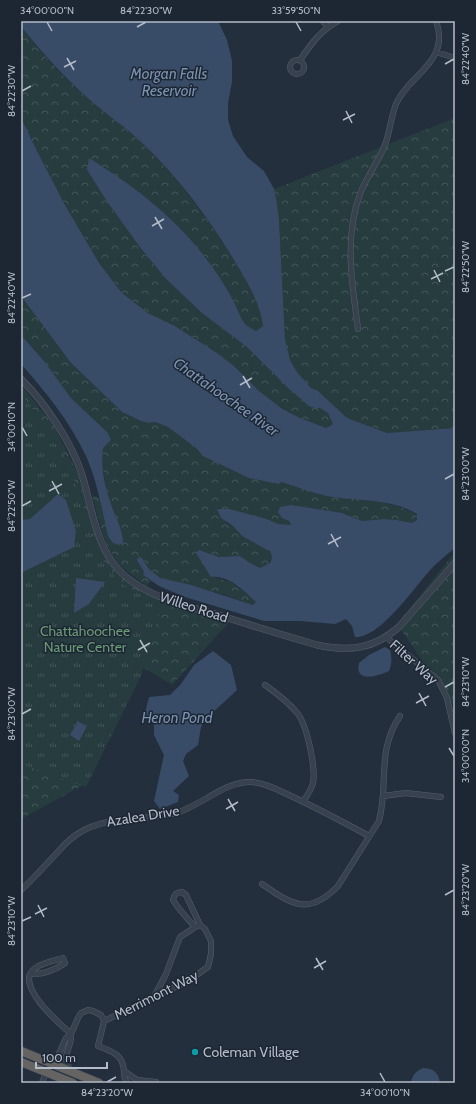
<svg xmlns="http://www.w3.org/2000/svg" width="476" height="1104" font-family="Cabin,sans-serif">
  <defs>
    <pattern id="forest-crowns" width="20" height="18" patternUnits="userSpaceOnUse"><rect width="20" height="18" fill="#263c3f"/><path d="M2 6a3 3 0 1 1 6 0M12 15a3 3 0 1 1 6 0" fill="none" stroke="#435659"/></pattern>
    <pattern id="park-tufts" width="24" height="20" patternUnits="userSpaceOnUse"><rect width="24" height="20" fill="#263c3f"/><path d="M3 7l-1-3M5 7V3M7 7l1-3M15 17l-1-3M17 17v-4M19 17l1-3" fill="none" stroke="#435659"/></pattern>
  </defs>
  <rect width="100%" height="100%" fill="#242f3e"/>
  <!-- forest -->
  <path fill="url(#forest-crowns)" d="M 21,25 C 25,33 32,40 37,47 C 53,66 71,84 91,101 C 102,111 115,119 126,129 C 170,167 205,213 235,262 C 247,282 260,303 263,326 L 256,331 C 253,329 248,328 246,325 C 241,320 237,307 233,300 C 224,283 213,267 201,252 C 169,212 132,185 89,159 L 87,171 L 106,200 L 139,246 L 166,279 L 202,313 L 247,347 L 277,377 L 315,408 L 320,408 L 328,413 L 333,424 L 326,428 L 300,418 L 275,404 L 259,391 L 234,366 L 211,349 L 175,326 L 148,313 L 122,293 L 99,263 L 65,205 L 37,151 L 21,118 Z
    M 455,118 L 455,428 L 387,433 L 347,418 L 318,391 L 311,388 L 297,372 L 290,360 L 285,339 L 279,219 L 274,189 Z
    M 21,296 L 71,363 L 122,412 L 141,421 L 148,423 L 155,422 L 168,427 L 196,448 L 203,456 L 281,482 L 331,497 L 372,500 L 397,506 L 417,514 L 417,520 L 412,523 L 397,520 L 384,519 L 362,521 L 342,513 L 291,505 L 282,518 L 289,521 L 291,525 L 278,524 L 267,519 L 218,508 L 226,523 L 233,526 L 242,536 L 267,550 L 269,550 L 272,558 L 270,563 L 260,568 L 250,563 L 240,556 L 219,557 L 199,550 L 213,577 C 235,582 240,588 257,602 L 253,605 L 222,594 L 160,578 L 148,568 L 142,558 L 139,557 L 139,564 L 144,572 L 143,575 L 151,581 L 147,586 C 136,578 123,570 115,558 C 102,540 98,516 92,495 L 100,498 L 103,510 L 123,534 C 110,507 101,478 103,448 L 111,440 L 107,433 L 71,398 L 44,361 L 21,335 Z
    M 21,385 L 55,427 L 79,477 L 92,526 L 98,542 L 105,557 L 119,576 L 135,586 L 233,618 L 172,685 L 21,593 Z
    M 455,554 L 455,708 L 397,624 L 452,556 Z
    M 21,751 L 83,785 L 21,819 Z"/>
  <!-- park -->
  <path fill="url(#park-tufts)" d="M 21,393 L 56,441 L 71,470 L 99,555 L 119,583 L 162,603 L 141,676 L 86,787 L 21,764 Z"/>
  <!-- water -->
  <path fill="#394c67" d="M 21,21 L 218,21 L 227,40 L 232,61 L 232,82 L 228,103 L 228,120 L 233,136 L 247,157 L 264,171 L 274,189 L 276,198 L 279,219 L 285,339 L 290,360 L 297,372 L 311,388 L 318,391 L 347,418 L 387,433 L 455,428 L 455,548 C 447,554 439,561 432,568 C 416,585 380,639 355,637 L 352,626 L 346,619 L 335,624 L 300,621 L 264,621 L 185,597 L 159,586 L 143,575 L 144,572 L 137,560 L 139,557 L 142,558 L 148,568 L 160,578 L 191,585 L 253,605 L 256,602 C 244,591 229,575 211,577 L 196,553 L 199,550 L 219,557 L 240,556 L 250,563 L 260,568 L 270,563 C 273,558 272,555 269,550 L 267,550 L 242,536 L 233,526 L 221,518 L 217,509 L 229,509 L 267,519 L 278,524 L 291,525 L 289,521 L 282,518 L 278,512 L 280,507 L 291,505 L 330,511 L 342,513 L 362,521 L 384,519 L 397,520 L 412,523 L 417,520 L 417,514 C 393,499 360,501 332,497 C 315,494 298,487 281,482 L 279,484 L 249,478 L 203,456 L 196,448 L 168,427 L 155,422 L 148,423 L 141,421 L 122,412 L 71,363 L 21,296 L 21,118 L 37,151 L 65,205 L 99,263 L 122,293 L 148,313 L 175,326 L 217,353 L 234,366 L 259,391 L 281,408 L 300,418 L 326,428 L 333,424 L 328,413 L 320,408 L 315,408 L 309,406 L 287,387 L 247,347 L 202,313 L 166,279 L 139,246 L 106,200 L 87,170 L 89,158 C 132,185 169,212 201,252 C 213,267 224,283 233,300 C 237,307 241,320 246,325 C 248,327 253,329 256,331 L 263,326 C 260,302 246,280 234,260 C 208,217 178,177 142,143 C 126,127 107,115 90,100 C 65,78 44,55 23,29 L 21,25 Z
    M 21,335 L 44,361 L 71,398 L 108,433 L 111,440 L 103,448 C 101,466 104,484 110,501 C 114,515 123,529 123,543 L 119,545 L 113,543 L 108,536 C 102,509 97,481 86,456 C 70,422 46,392 21,364 Z
    M 58,494 L 66,500 L 76,531 L 74,547 L 21,573 L 21,520 L 30,519 Z
    M 76,578 L 105,582 L 89,604 L 74,613 Z
    M 385,647 L 390,650 C 392,657 392,664 389,671 C 378,676 354,684 359,663 L 369,655 Z
    M 213,651 L 231,665 L 237,690 L 209,716 L 201,727 L 198,745 L 186,754 L 183,761 L 189,776 L 173,791 L 179,795 L 178,802 L 160,809 L 154,801 L 164,755 L 154,735 L 154,722 L 144,717 L 149,697 L 170,695 L 181,684 L 194,665 Z
    M 77,721 L 87,726 L 79,741 L 70,735 L 77,723 Z
    M 423,1068 C 433,1068 439,1073 440,1083 L 411,1083 C 412,1075 416,1071 423,1068 Z"/>
  <g fill="none" stroke-linecap="round" stroke-linejoin="round">
    <defs>
      <path id="minor" d="M 323,21 L 328,27
        M 436,52 L 455,58
        M290 67a7 7 0 1 1 14 0a7 7 0 1 1-14 0Z
        M 300,60 C 311,44 321,30 338,21
        M 358,329 C 352,283 344,238 360,194 C 367,176 378,162 385,145 C 390,131 391,117 396,104 C 409,74 451,62 436,21
        M 386,637 L 438,680 L 447,698 L 455,733
        M 265,685 C 275,692 291,705 298,714 C 307,726 316,768 313,783 C 311,790 307,796 303,802
        M 383,796 L 406,793 L 441,797
        M 262,884 C 292,905 309,916 338,886 L 379,821 C 389,784 376,751 400,716
        M 21,890 C 32,880 42,869 53,857 C 61,849 68,839 79,833 C 108,815 144,821 176,813 C 201,806 225,781 251,782 C 265,783 278,790 291,796 C 317,808 343,822 369,836
        M 31,973 C 41,976 57,969 65,963 L 63,958 C 53,961 41,963 34,969 C 14,985 60,1024 71,1034
        M 154,997 L 166,974 L 180,937 L 197,926
        M 104,1021 L 188,981 L 208,967 L 211,954 L 211,941 L 205,929 L 200,925 L 186,895 L 182,892 C 176,892 174,895 173,900 C 179,910 187,918 195,927
        M 71,1034 C 73,1050 58,1054 72,1072
        M 47,1061 L 52,1060 L 58,1056 L 66,1038 L 71,1034 L 78,1018 L 81,1013 L 88,1010 L 93,1011 L 101,1015 L 104,1021 L 98,1046 C 111,1051 123,1054 124,1071 C 124,1076 124,1079 128,1083
        M 124,1071 L 137,1080 L 156,1082
        M 42,1083 L 46,1072"/>
      <path id="tertiary" d="M 21,379 C 46,404 73,444 83,478 C 91,506 95,538 113,563 C 138,597 187,605 225,617 C 256,627 286,636 317,645 C 349,652 374,649 399,627 L 455,563"/>
      <path id="trunk" d="M 21,1051 L 99,1083
        M 21,1062 L 73,1083"/>
    </defs>
    <!-- minor casing -->
    <use href="#minor" stroke="#565f6c" stroke-width="6"/>
    <!-- tertiary casing -->
    <use href="#tertiary" stroke="#565f6c" stroke-width="7"/>
    <!-- trunk casing -->
    <use href="#trunk" stroke="#434c59" stroke-width="9"/>
    <!-- minor -->
    <use href="#minor" stroke="#38414e" stroke-width="5"/>
    <!-- tertiary -->
    <use href="#tertiary" stroke="#38414e" stroke-width="6"/>
    <!-- trunk -->
    <use href="#trunk" stroke="#656462" stroke-width="8"/>
  </g>
  <!-- ticks -->
  <path fill="none" stroke="#b4bcc9" stroke-width="1.5" d="M 47,22 L 52,31M 296,22 L 301,31M 137,27 L 146,22M 67,58 L 74,70M 445,64 L 454,59M 64,67 L 76,61M 22,91 L 31,86M 346,111 L 352,123M 343,120 L 355,114M 155,217 L 162,229M 152,226 L 164,219M 434,270 L 440,282M 445,271 L 454,267M 431,279 L 443,273M 22,298 L 31,294M 243,376 L 250,388M 240,385 L 252,378M 22,427 L 27,436M 445,479 L 454,474M 52,481 L 59,494M 49,491 L 62,484M 22,506 L 31,501M 331,534 L 338,547M 328,544 L 341,537M 140,640 L 147,652M 138,650 L 150,643M 445,687 L 454,682M 419,693 L 426,706M 416,703 L 429,696M 22,714 L 31,709M 449,748 L 454,756M 228,799 L 235,811M 226,809 L 238,802M 445,895 L 454,890M 38,905 L 44,917M 35,914 L 47,908M 22,921 L 31,917M 316,958 L 323,970M 314,968 L 326,961M 380,1073 L 385,1082M 107,1082 L 116,1077"/>
  <!-- markers -->
  <circle fill="#0f9aa8" stroke="#1d2633" stroke-width="1.5" cx="195" cy="1052" r="4"/>
  <g text-anchor="middle" stroke-width="3" stroke-linejoin="round" paint-order="stroke">
    <!-- street labels -->
    <g font-size="14" fill="#b4bcc9" stroke="#1d2633">
      <text transform="translate(194 607) rotate(18)" y="5">Willeo Road</text>
      <text transform="translate(414 662) rotate(42)" y="5">Filter Way</text>
      <text transform="translate(143 816) rotate(-9)" y="5">Azalea Drive</text>
      <text transform="translate(156 995) rotate(-27)" y="5">Merrimont Way</text>
    </g>
    <!-- park labels -->
    <g font-size="14" fill="#6b9a76" stroke="#1d2633">
      <text x="85" y="636">Chattahoochee<tspan x="85" dy="16">Nature Center</tspan></text>
    </g>
    <!-- poi labels -->
    <g font-size="14" fill="#b4bcc9" stroke="#1d2633" text-anchor="start">
      <text x="203" y="1057">Coleman Village</text>
    </g>
    <!-- water labels -->
    <g font-size="15" font-style="italic" fill="#7c92b1" stroke="#1d2633">
      <text x="169" y="79">Morgan Falls<tspan x="169" dy="17">Reservoir</tspan></text>
      <text transform="translate(226 397) rotate(35)" y="5">Chattahoochee River</text>
      <text x="177" y="723">Heron Pond</text>
    </g>
  </g>
  <!-- border -->
  <rect width="476" height="1104" fill="none" stroke="#1d2633" stroke-width="44"/>
  <!-- scale -->
  <path d="M36 1062v6h71v-6" fill="none" stroke="#b4bcc9" stroke-width="2"/>
  <text x="42" y="1062" font-size="12" fill="#b4bcc9" stroke="#1d2633" stroke-width="3" paint-order="stroke">100 m</text>
  <rect x="22" y="22" width="432" height="1060" fill="none" stroke="#b4bcc9" stroke-width="1.5"/>
  <g font-size="10" text-anchor="middle" fill="#b4bcc9">
    <text x="47" y="14">34°00'00"N</text>
    <text x="146" y="14">84°22'30"W</text>
    <text x="296" y="14">33°59'50"N</text>
    <text transform="translate(465 59) rotate(-90)" y="4">84°22'40"W</text>
    <text transform="translate(11 91) rotate(-90)" y="4">84°22'30"W</text>
    <text transform="translate(465 267) rotate(-90)" y="4">84°22'50"W</text>
    <text transform="translate(11 298) rotate(-90)" y="4">84°22'40"W</text>
    <text transform="translate(11 427) rotate(-90)" y="4">34°00'10"N</text>
    <text transform="translate(465 474) rotate(-90)" y="4">84°23'00"W</text>
    <text transform="translate(11 506) rotate(-90)" y="4">84°22'50"W</text>
    <text transform="translate(465 682) rotate(-90)" y="4">84°23'10"W</text>
    <text transform="translate(11 714) rotate(-90)" y="4">84°23'00"W</text>
    <text transform="translate(465 756) rotate(-90)" y="4">34°00'00"N</text>
    <text transform="translate(465 890) rotate(-90)" y="4">84°23'20"W</text>
    <text transform="translate(11 921) rotate(-90)" y="4">84°23'10"W</text>
    <text x="107" y="1096">84°23'20"W</text>
    <text x="385" y="1096">34°00'10"N</text>
  </g>
</svg>
